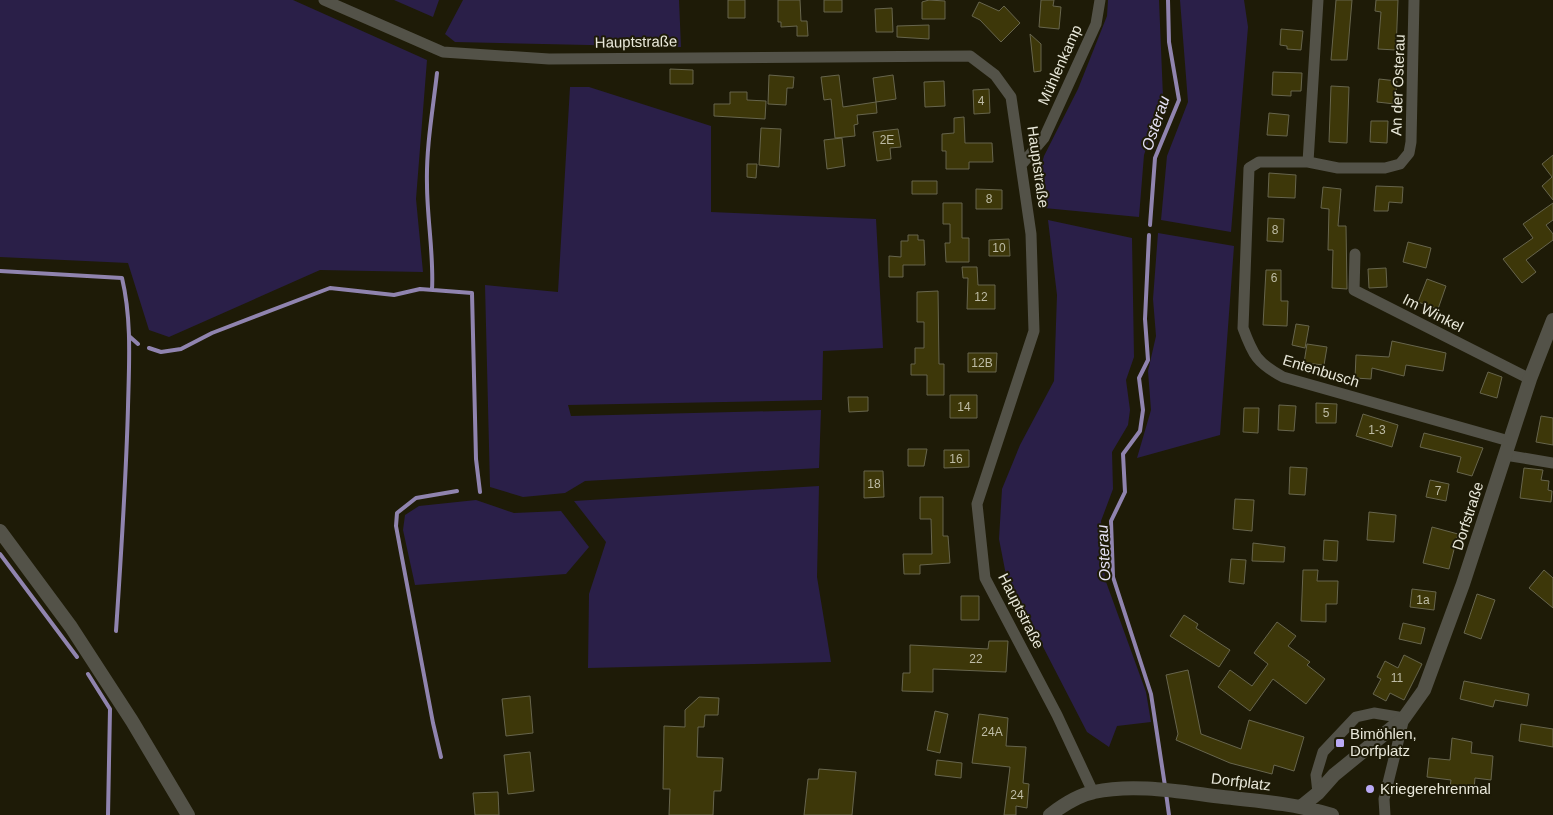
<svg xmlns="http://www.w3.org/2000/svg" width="1553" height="815" font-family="Arial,sans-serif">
  <rect width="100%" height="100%" fill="#1e1b07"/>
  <!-- green -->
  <path fill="#2a1f48" d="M 0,0 L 293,0 L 427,60 L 416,199 L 423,272 L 320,270 L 169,337 L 149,330 L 128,263 L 0,257 Z
    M 394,0 L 439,0 L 433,17 Z
    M 463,0 L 679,0 L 681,47 L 455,42 L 445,34 Z
    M 1108,0 L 1159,0 L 1163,97 L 1144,155 L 1139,217 L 1044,208 L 1036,185 L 1044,156 L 1078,89 L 1107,16 Z
    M 1180,0 L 1244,0 L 1248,27 L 1231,232 L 1161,220 L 1167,156 L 1188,102 Z
    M 570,87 L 589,87 L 711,126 L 711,212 L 876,219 L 883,348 L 823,351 L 822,400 L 568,405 L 571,416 L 821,410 L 819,468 L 585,481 L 565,493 L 523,497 L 490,487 L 485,285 L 558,292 Z
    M 1048,220 L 1132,238 L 1134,357 L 1126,380 L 1130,410 L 1128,425 L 1112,452 L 1113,489 L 1101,521 L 1105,579 L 1146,692 L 1151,722 L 1117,726 L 1109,747 L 1087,732 L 1006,575 L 999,539 L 1002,489 L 1020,445 L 1054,381 L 1057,295 Z
    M 1158,233 L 1234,246 L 1220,435 L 1137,458 L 1151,410 L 1148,371 L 1156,336 L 1153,299 Z
    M 819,486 L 817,577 L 831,662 L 588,668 L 589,594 L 606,542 L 574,501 Z
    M 476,500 L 514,513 L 561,511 L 589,547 L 566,574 L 415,585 L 403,530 L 405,515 L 419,506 Z"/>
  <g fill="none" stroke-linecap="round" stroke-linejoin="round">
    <!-- stream -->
    <path stroke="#9084af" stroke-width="4" d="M 1150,225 L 1155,158 L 1179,100 L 1169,42 L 1168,0
      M 1149,235 L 1145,319 L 1148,360 L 1139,378 L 1143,410 L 1140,431 L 1123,454 L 1125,492 L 1111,521 L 1113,577 L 1151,694 L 1165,786
      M 0,271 L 122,278 C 132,320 129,364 128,407 C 126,482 121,557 116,631
      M 432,290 C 434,255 427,219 427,184 C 426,147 433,109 437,73
      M 129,336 L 138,344
      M 149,348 L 161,352 L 181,349 L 212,333 L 330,288 L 394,295 L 420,289 L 472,293 L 476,459 L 480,492
      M 0,554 L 77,657
      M 88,674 L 110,709 L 108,815
      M 441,757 L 433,723 L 396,526 L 397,513 L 416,498 L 457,491
      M 1166,793 L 1169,815"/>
  </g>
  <!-- building -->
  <path fill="#3d3709" stroke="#67654d" d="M 728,0 L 745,0 L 745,18 L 728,18 Z
    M 778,0 L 800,0 L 801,21 L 807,21 L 808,36 L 797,36 L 797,26 L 781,27 L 781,22 L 778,22 Z
    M 824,0 L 842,0 L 842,12 L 824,12 Z
    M 929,0 L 945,1 L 945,19 L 922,19 L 922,2 Z
    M 1041,0 L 1054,0 L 1053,6 L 1061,7 L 1059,29 L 1039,27 Z
    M 1336,0 L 1352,0 L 1347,60 L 1331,60 Z
    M 1376,0 L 1398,0 L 1396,50 L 1378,49 L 1381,12 L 1375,11 Z
    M 979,2 L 999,11 L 1004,6 L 1020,23 L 1001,42 L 980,20 L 972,16 Z
    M 892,8 L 893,32 L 876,32 L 875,9 Z
    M 929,25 L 929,39 L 897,37 L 897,26 Z
    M 1281,29 L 1303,31 L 1301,50 L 1287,49 L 1287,46 L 1280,45 Z
    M 1030,34 L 1041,44 L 1041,71 L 1034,72 Z
    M 670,69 L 693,70 L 693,84 L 670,84 Z
    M 1273,72 L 1302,73 L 1301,91 L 1291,91 L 1291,96 L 1272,95 Z
    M 769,75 L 794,77 L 793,88 L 787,88 L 786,105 L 768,104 Z
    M 839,75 L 843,107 L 876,102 L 877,113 L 857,115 L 858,124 L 854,125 L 855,136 L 835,138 L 831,99 L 824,100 L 821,77 Z
    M 893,75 L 896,99 L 876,102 L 873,78 Z
    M 1379,79 L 1397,81 L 1395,104 L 1377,102 Z
    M 944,81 L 945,106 L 925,107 L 924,82 Z
    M 1331,86 L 1349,87 L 1347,143 L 1329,142 Z
    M 989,89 L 990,113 L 974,114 L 973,90 Z
    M 730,92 L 747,92 L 747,100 L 766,101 L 765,119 L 714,116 L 714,104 L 730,104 Z
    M 1269,113 L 1289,115 L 1287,136 L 1267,135 Z
    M 964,117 L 965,143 L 992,143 L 993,162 L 969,162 L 969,169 L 946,169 L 946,151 L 942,151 L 942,134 L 954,133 L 954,118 Z
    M 1371,121 L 1388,121 L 1387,143 L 1370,142 Z
    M 761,128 L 781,129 L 779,167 L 759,165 Z
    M 898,129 L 901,147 L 890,148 L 891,159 L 877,161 L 873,132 Z
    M 842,138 L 845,166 L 827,169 L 824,140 Z
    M 1553,155 L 1553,200 L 1542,186 L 1552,177 L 1542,164 Z
    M 747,164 L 757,164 L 756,178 L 747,177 Z
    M 1269,173 L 1296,175 L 1295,198 L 1268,197 Z
    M 912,181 L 937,181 L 937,194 L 912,194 Z
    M 1376,186 L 1403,187 L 1402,203 L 1389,202 L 1388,211 L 1374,211 Z
    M 1323,187 L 1341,189 L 1338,226 L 1346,226 L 1347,289 L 1332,288 L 1333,250 L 1328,250 L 1329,209 L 1321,208 Z
    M 976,189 L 1002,190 L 1002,209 L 976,209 Z
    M 943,203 L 962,203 L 962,238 L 969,238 L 969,262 L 946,262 L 945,243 L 950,243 L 950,224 L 943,224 Z
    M 1553,203 L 1553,220 L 1546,225 L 1553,234 L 1553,240 L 1526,260 L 1536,272 L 1522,283 L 1503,259 L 1533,238 L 1523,224 Z
    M 1268,218 L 1284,219 L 1283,242 L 1267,241 Z
    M 908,235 L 918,235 L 918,240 L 924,240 L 925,265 L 903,265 L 903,277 L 889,277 L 889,256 L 901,257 L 901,241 L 908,241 Z
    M 1009,239 L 1010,256 L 989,256 L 989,240 Z
    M 1408,242 L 1431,248 L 1426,268 L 1403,262 Z
    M 962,267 L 977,267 L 978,285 L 995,285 L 995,309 L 967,309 L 968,278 L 963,278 Z
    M 1386,268 L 1387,287 L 1369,288 L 1368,269 Z
    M 1266,270 L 1281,270 L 1281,301 L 1288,301 L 1287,326 L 1263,325 Z
    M 1427,279 L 1446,286 L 1438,309 L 1418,302 Z
    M 938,291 L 939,364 L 944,364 L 944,395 L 927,395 L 927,375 L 911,375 L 911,364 L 915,364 L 915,348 L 924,348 L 924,322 L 917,322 L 917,292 Z
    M 1296,324 L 1309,326 L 1305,348 L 1292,345 Z
    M 1392,341 L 1446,353 L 1443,371 L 1406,365 L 1404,376 L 1372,368 L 1371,379 L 1355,378 L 1356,355 L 1389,357 Z
    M 1307,344 L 1327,347 L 1324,365 L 1304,363 Z
    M 968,353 L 997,353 L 996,372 L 968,372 Z
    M 1488,372 L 1502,377 L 1497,398 L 1480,393 Z
    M 950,395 L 977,395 L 977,418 L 950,418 Z
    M 848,397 L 868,397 L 868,411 L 849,412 Z
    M 1316,403 L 1337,404 L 1336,423 L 1316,423 Z
    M 1279,405 L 1296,406 L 1294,431 L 1278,430 Z
    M 1244,408 L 1259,408 L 1258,433 L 1243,432 Z
    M 1363,414 L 1398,425 L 1392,447 L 1356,436 Z
    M 1541,416 L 1553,418 L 1553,445 L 1536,442 Z
    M 1424,433 L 1483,448 L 1472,476 L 1457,472 L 1461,457 L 1420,447 Z
    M 908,449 L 927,449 L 924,466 L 908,466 Z
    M 944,450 L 969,450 L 969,467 L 944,468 Z
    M 1290,467 L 1307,468 L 1305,495 L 1289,494 Z
    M 1524,468 L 1543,470 L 1541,480 L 1549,481 L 1548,490 L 1552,491 L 1551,502 L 1520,498 Z
    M 864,471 L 883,471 L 884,497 L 864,498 Z
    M 1430,480 L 1449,484 L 1446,501 L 1426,497 Z
    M 920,497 L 943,497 L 943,536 L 948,536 L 950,563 L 920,565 L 920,574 L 904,574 L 903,554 L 932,554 L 931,519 L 920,519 Z
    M 1235,499 L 1254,500 L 1252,531 L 1233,529 Z
    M 1369,512 L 1396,515 L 1394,542 L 1367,540 Z
    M 1432,527 L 1458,534 L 1449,569 L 1423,563 Z
    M 1324,540 L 1338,541 L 1337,561 L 1323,560 Z
    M 1253,543 L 1285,547 L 1284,562 L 1252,561 Z
    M 1231,559 L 1246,560 L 1244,584 L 1229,582 Z
    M 1303,570 L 1318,570 L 1317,581 L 1338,581 L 1337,604 L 1326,604 L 1326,622 L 1301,621 Z
    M 1544,570 L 1553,578 L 1553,608 L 1529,588 Z
    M 1412,589 L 1436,592 L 1434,610 L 1410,607 Z
    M 1477,594 L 1495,600 L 1481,639 L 1464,633 Z
    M 961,596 L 979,596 L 979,620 L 961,620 Z
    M 1184,615 L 1198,624 L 1196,628 L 1230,650 L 1219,667 L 1170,636 Z
    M 1277,622 L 1296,636 L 1288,646 L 1310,662 L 1307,665 L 1325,679 L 1306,704 L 1273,679 L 1250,711 L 1218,687 L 1230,670 L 1252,686 L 1268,664 L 1254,653 Z
    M 1403,623 L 1425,628 L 1421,644 L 1399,639 Z
    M 989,641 L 1008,641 L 1006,672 L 933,669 L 933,692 L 902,691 L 903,673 L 910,673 L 910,645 L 988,649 Z
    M 1404,655 L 1422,664 L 1404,700 L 1390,693 L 1386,701 L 1373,694 L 1381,679 L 1377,677 L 1385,661 L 1398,668 Z
    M 1188,670 L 1201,734 L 1241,749 L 1249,720 L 1304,737 L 1294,771 L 1274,765 L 1272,774 L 1230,763 L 1176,740 L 1178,734 L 1166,675 Z
    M 1464,681 L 1529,694 L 1527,706 L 1495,700 L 1493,707 L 1460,699 Z
    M 530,696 L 533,733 L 506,736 L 502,699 Z
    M 699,697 L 719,698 L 718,715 L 705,715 L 704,727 L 698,727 L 697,757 L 723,758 L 721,791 L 714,791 L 713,815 L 669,815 L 670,789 L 663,789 L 664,726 L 685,727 L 685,710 Z
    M 935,711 L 948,714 L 940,753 L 927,750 Z
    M 979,714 L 1008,718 L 1006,746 L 1026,747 L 1023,783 L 1029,784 L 1027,808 L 1016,806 L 1016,815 L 1004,815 L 1010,767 L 972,763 Z
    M 1521,724 L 1553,729 L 1553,747 L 1519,741 Z
    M 1452,738 L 1472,742 L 1471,753 L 1493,756 L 1491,780 L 1475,778 L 1474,789 L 1450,787 L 1451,780 L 1427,777 L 1429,758 L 1450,760 Z
    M 530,752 L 534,791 L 508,794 L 504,755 Z
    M 937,760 L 962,763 L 961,778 L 935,775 Z
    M 819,769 L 856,772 L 852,815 L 804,815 L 808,779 L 818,779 Z
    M 498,792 L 499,815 L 475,815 L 473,793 Z"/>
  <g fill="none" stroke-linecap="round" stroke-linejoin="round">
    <!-- minor -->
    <path stroke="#535248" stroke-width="11" d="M 324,0 L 443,52 L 549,59 L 970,56 L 995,75 L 1011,97 L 1031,234 L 1034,331 L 977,504 L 985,578 L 1057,715 L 1093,792
      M 1414,0 L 1411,142 L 1409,153 L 1400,164 L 1385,168 L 1338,168 L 1308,162 L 1259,162 L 1249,168 L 1243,328 C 1253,355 1257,363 1283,377 L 1509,441
      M 1308,162 L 1318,0
      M 1022,164 L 1044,138 L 1096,24 L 1100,0
      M 1355,254 L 1354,290 L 1530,379
      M 1505,455 L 1553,463
      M 1318,793 L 1316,775 L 1323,752 L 1356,717 L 1374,713 L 1404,718 L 1384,799 L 1385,815"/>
    <!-- tertiary -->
    <path stroke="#535248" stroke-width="14" d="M 0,531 L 71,627 L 132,721 L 188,815
      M 1302,806 L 1318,793 L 1334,775 L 1404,718 L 1424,690 L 1463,584 L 1530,379 L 1553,320
      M 1050,815 C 1063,805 1078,795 1094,792 C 1135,783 1181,792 1223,797 C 1260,801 1296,804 1332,815"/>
  </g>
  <!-- markers -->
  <g fill="#baaaf6" stroke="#1e1b07" stroke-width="2">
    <rect x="1335" y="738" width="10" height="10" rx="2.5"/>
    <circle cx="1370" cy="789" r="5"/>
  </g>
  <g text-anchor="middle" stroke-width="4" stroke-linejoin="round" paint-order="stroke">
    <!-- number labels -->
    <g font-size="12" fill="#bebca6">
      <text x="981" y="105">4</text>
      <text x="887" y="144">2E</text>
      <text x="989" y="203">8</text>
      <text x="1275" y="234">8</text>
      <text x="999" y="252">10</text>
      <text x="1274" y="282">6</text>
      <text x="981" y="301">12</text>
      <text x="982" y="367">12B</text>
      <text x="964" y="411">14</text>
      <text x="1326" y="417">5</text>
      <text x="1377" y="434">1-3</text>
      <text x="956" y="463">16</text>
      <text x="874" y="488">18</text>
      <text x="1438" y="495">7</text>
      <text x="1423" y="604">1a</text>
      <text x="976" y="663">22</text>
      <text x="1397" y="682">11</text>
      <text x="992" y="736">24A</text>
      <text x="1017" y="799">24</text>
    </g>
    <!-- street labels -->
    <g font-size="15" fill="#e9e8da" stroke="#1e1b07">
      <text transform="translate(636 42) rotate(-1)" y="5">Hauptstraße</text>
      <text transform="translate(1060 65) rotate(-66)" y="5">Mühlenkamp</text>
      <text transform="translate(1398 85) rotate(-88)" y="5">An der Osterau</text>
      <text transform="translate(1038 167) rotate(82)" y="5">Hauptstraße</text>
      <text transform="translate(1433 313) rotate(27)" y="5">Im Winkel</text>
      <text transform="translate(1321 371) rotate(17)" y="5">Entenbusch</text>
      <text transform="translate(1468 516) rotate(-72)" y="5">Dorfstraße</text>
      <text transform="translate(1021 611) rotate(63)" y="5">Hauptstraße</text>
      <text transform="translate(1241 782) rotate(7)" y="5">Dorfplatz</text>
    </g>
    <!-- poi labels -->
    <g font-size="15" fill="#e9e8da" stroke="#1e1b07" text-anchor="start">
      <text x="1350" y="739">Bimöhlen,<tspan x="1350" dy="17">Dorfplatz</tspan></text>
      <text x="1380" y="794">Kriegerehrenmal</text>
    </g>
    <!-- water labels -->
    <g font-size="16" font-style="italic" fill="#e4e0f4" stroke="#1e1b07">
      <text transform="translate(1155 123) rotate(-71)" y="6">Osterau</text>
      <text transform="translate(1103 553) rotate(-93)" y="6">Osterau</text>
    </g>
  </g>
</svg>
